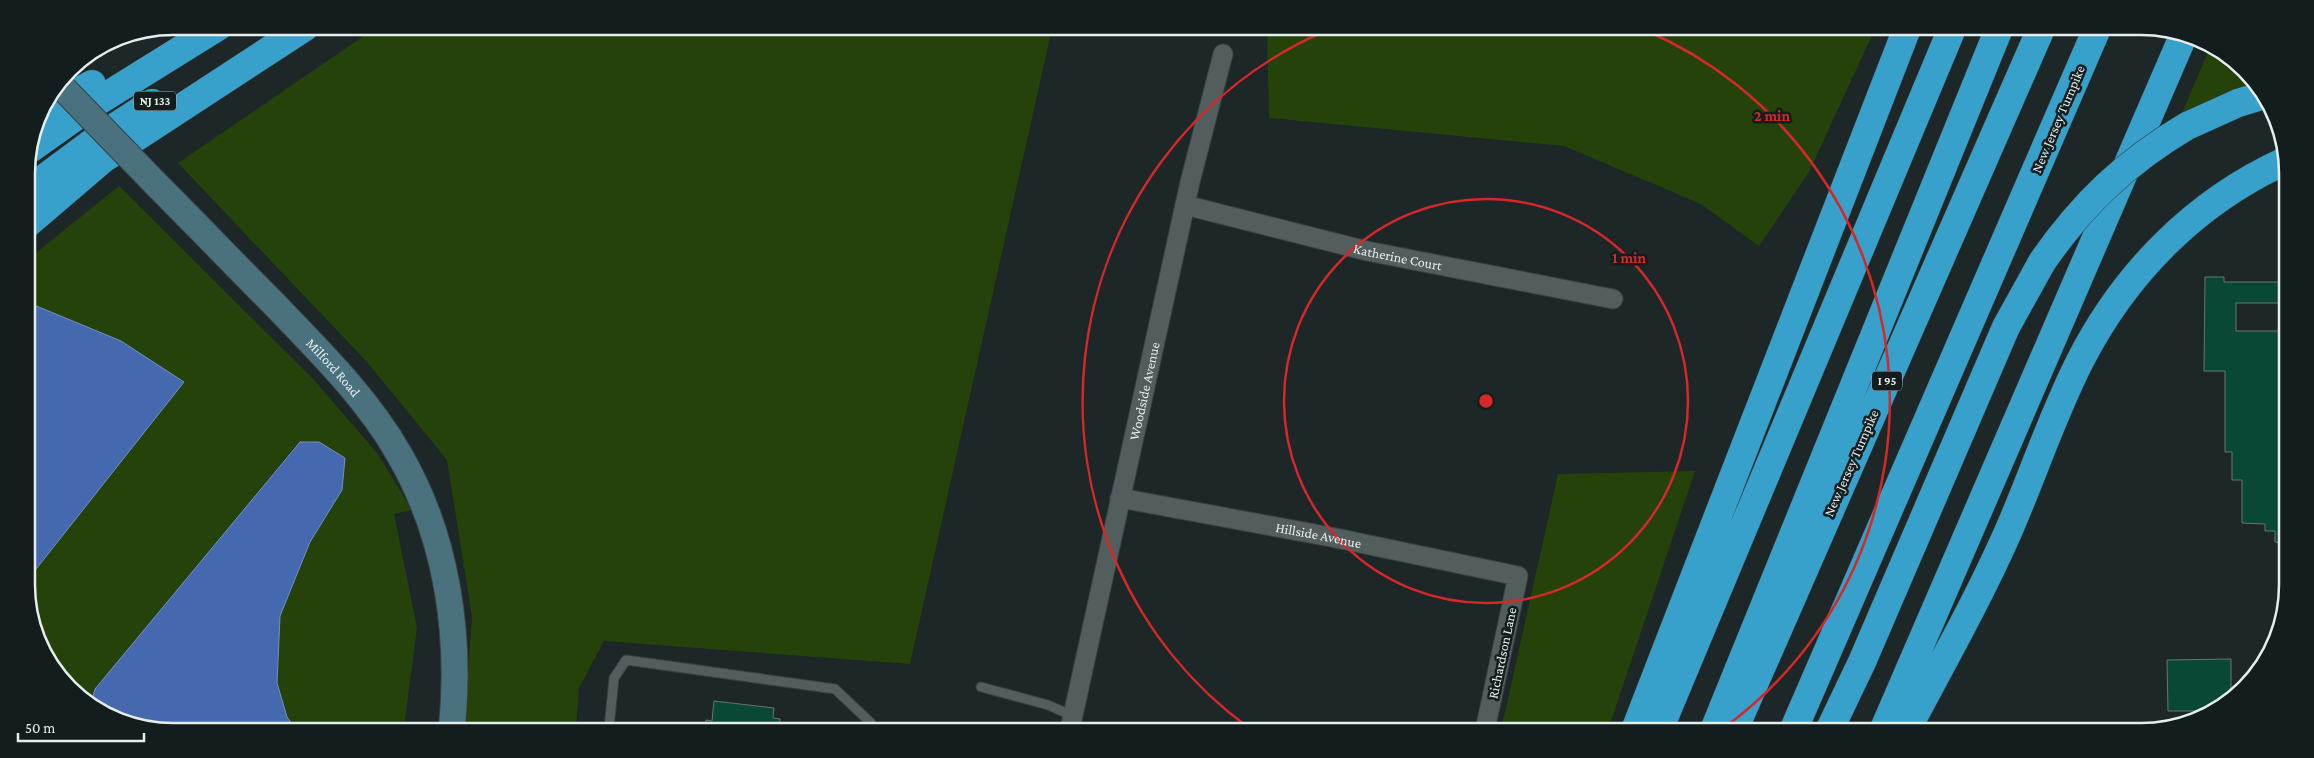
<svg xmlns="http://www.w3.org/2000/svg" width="2314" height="758" font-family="'Crimson Pro',serif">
  <rect width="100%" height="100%" fill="#1d2727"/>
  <!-- green -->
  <path fill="#25420a" d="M 377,27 L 1052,28 L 910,664 L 604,641 L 579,688 L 576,728 L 464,727 L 472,617 L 447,460 L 367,362 L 178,163 Z
    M 1267,29 L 1874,31 L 1809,172 L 1759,246 L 1701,204 L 1564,146 L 1269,118 Z
    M 141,33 L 70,74 L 68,71 L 117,37 Z
    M 2209,50 L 2251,76 L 2255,84 L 2182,113 Z
    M 119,186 L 314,380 L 378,454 L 412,510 L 394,514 L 417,628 L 404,727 L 294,727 L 287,717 L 277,683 L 280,616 L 310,542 L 342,490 L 345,458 L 319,442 L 299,442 L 95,689 L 92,700 L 63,682 L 29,614 L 29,578 L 184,382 L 35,305 L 27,314 L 27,260 Z
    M 1695,471 L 1608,730 L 1501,730 L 1558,474 Z"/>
  <!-- water -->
  <path fill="#4469af" stroke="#7591c2" d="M 34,305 L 121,341 L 184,382 L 29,578 L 27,314 Z
    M 300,442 L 319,442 L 345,458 L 342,490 L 310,542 L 280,616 L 277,683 L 287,717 L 294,727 L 134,727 L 92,700 L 95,689 Z"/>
  <!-- building -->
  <path fill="#084834" stroke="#6b7570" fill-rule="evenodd" d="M 2205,277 L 2224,277 L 2224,282 L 2284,282 L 2283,543 L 2275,542 L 2275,531 L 2265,531 L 2265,524 L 2242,523 L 2242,480 L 2232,480 L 2232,452 L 2225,452 L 2225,371 L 2204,371 ZM 2236,303 L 2283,303 L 2283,331 L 2236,331 Z
    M 2231,659 L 2231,701 L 2214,711 L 2168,711 L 2167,660 Z
    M 714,701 L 774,708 L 773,718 L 780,719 L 779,728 L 705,728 L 706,720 L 712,721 Z"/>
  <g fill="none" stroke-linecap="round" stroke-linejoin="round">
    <defs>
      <path id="lane" d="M 981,687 L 1048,705 L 1073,716
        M 609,728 L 614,678 L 626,660 L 835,689 L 871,723 L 871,728"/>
      <g id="street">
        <path id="s1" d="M 1185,205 L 1367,251 L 1613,299"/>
        <path id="s2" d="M 1120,498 L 1331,537 L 1518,576 L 1485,730"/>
        <path id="s3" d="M 1070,729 L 1190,182 L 1223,54"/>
      </g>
      <g id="secondary">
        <path id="s4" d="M 154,182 C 195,223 235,265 276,306 C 320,352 367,398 399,454 C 447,536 461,634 452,727"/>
      </g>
      <path id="highway" d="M 41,112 L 92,84
        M 2187,126 L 2238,103 L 2261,96
        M 30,149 L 92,105 L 219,26
        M 27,191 L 101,136 L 152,103
        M 27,224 L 103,159 L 305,27
        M 1635,730 L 1906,31
        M 1659,730 L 1951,31
        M 1714,730 L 1998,31
        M 1734,730 L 2040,31
        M 1793,731 L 2096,31
        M 1829,731 L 1862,662 L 2006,327 L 2042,262
        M 1883,731 L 2184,34
        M 1906,731 C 1941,665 1978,600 2008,532 C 2033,475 2052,416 2080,361 C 2125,273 2195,202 2285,161"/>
    </defs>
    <!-- lane casing -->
    <use href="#lane" stroke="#384141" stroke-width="11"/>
    <!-- street casing -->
    <use href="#street" stroke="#384141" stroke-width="21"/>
    <!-- secondary casing -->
    <use href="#secondary" stroke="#384141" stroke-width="28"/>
    <!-- highway casing -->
    <use href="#highway" stroke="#384141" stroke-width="29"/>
    <!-- lane -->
    <use href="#lane" stroke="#525d5d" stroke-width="9"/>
    <!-- street -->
    <use href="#street" stroke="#525d5d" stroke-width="19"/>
    <!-- secondary -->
    <use href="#secondary" stroke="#4a717e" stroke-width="26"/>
    <!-- highway -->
    <use href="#highway" stroke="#37a0cb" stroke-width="28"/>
    <defs>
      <path id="secondary-bridge" d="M 59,84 L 154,182"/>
      <path id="highway-bridge" d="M 2042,262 C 2082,204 2126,162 2187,126"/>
    </defs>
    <!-- secondary-bridge casing -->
    <use href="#secondary-bridge" stroke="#384141" stroke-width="28" stroke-linecap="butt"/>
    <!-- highway-bridge casing -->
    <use href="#highway-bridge" stroke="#384141" stroke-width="29" stroke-linecap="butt"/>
    <!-- secondary-bridge -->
    <use href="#secondary-bridge" stroke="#4a717e" stroke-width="26"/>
    <!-- highway-bridge -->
    <use href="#highway-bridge" stroke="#37a0cb" stroke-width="28"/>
  </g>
  <!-- distance rings -->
  <g fill="none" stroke="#d62828" stroke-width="2.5">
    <circle cx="1486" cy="401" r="202"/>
    <path d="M1249 728A404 404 0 0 1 1325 31M1647 31A404 404 0 0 1 1721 730"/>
  </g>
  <g text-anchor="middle" stroke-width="5" stroke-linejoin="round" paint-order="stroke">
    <!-- shield labels -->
    <g fill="#141d1d" stroke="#a7afaf" stroke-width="1">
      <rect x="134" y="91.5" width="42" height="19" rx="4"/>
      <rect x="1872" y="371.5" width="30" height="19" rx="4"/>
    </g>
    <g font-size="12" font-weight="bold" fill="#e6eded">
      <text x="155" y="105">NJ 133</text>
      <text x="1887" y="385">I 95</text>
    </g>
    <!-- street labels -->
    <g font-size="14" fill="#e6eded" stroke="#141d1d">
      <text transform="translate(2058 119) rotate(-67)" y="5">New Jersey Turnpike</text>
      <text dy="5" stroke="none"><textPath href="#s1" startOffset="219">Katherine Court</textPath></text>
      <text dy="5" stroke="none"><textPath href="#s4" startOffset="258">Milford Road</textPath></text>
      <text dy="5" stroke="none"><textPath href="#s3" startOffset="346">Woodside Avenue</textPath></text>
      <text transform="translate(1851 463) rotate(-66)" y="5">New Jersey Turnpike</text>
      <text dy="5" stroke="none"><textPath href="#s2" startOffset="202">Hillside Avenue</textPath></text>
      <text transform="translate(1502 653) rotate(-78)" y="5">Richardson Lane</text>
    </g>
  </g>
  <!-- crop -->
  <path d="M0 0H2314V758H0ZM173 35H2141A138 138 0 0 1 2279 173V585A138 138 0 0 1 2141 723H173A138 138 0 0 1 35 585V173A138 138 0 0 1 173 35Z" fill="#141d1d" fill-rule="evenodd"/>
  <path fill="none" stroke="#e6eded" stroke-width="2.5" d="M173 35H2141A138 138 0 0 1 2279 173V585A138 138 0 0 1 2141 723H173A138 138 0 0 1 35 585V173A138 138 0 0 1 173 35Z"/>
  <circle cx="1486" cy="401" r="8" fill="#d62828" stroke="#141d1d" stroke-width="2.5"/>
  <g font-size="15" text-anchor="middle" font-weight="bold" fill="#d62828" stroke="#141d1d" stroke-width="5" stroke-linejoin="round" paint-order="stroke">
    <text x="1772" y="121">2 min</text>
    <text x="1629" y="263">1 min</text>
  </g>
  <!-- scale -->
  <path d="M18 733v8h126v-8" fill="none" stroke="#e6eded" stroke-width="2.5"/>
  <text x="25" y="733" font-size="15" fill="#e6eded" stroke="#141d1d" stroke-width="4" paint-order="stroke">50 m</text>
</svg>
